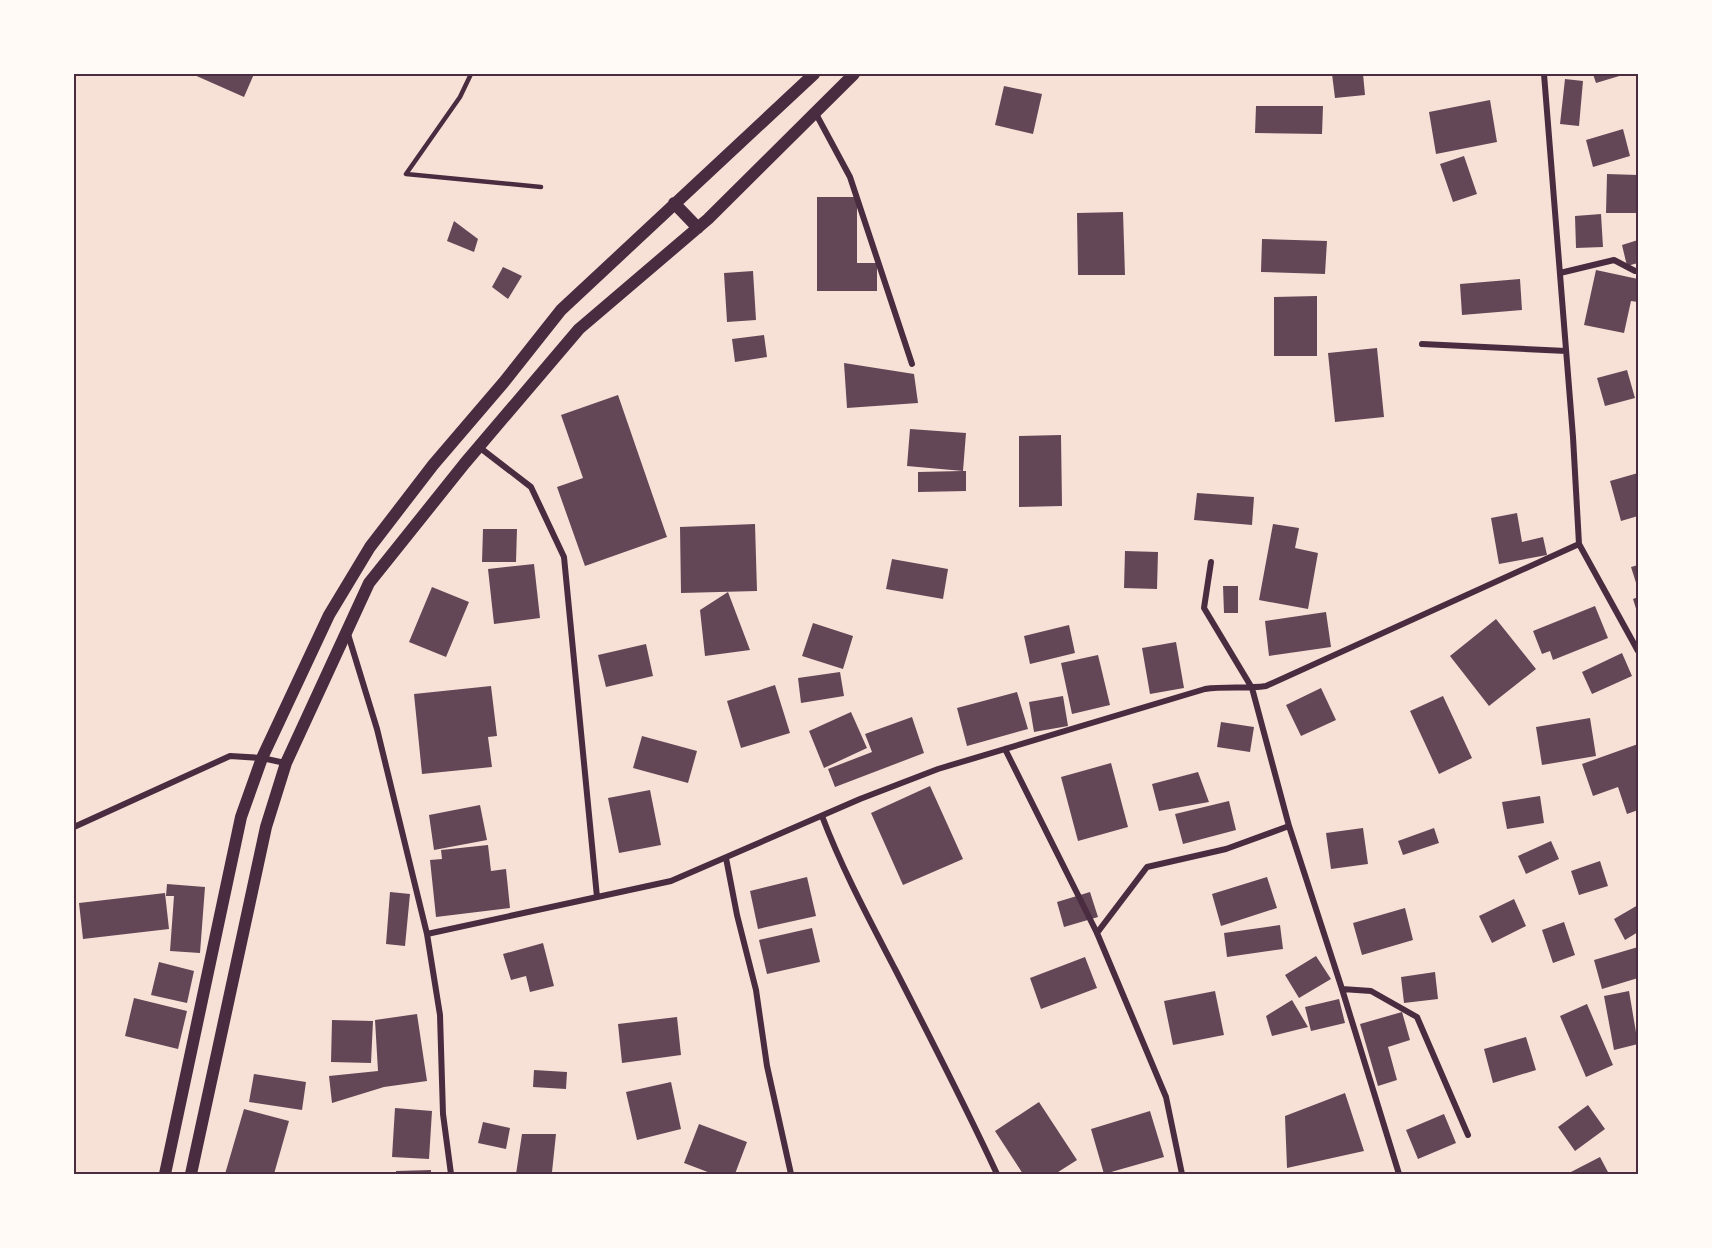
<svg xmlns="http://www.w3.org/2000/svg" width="1712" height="1248" font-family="Literata,serif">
  <rect width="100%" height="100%" fill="#f7e1d7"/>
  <!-- building -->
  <path fill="#644757" d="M 192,74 L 254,74 L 244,97 Z
    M 1332,74 L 1363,74 L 1365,95 L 1335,98 Z
    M 1593,74 L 1626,74 L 1596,83 Z
    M 1565,79 L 1583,81 L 1579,126 L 1560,124 Z
    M 1004,86 L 1042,94 L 1033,134 L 995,125 Z
    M 1490,100 L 1497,142 L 1436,154 L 1429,112 Z
    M 1256,106 L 1323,106 L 1322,134 L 1255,133 Z
    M 1623,129 L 1630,156 L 1593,167 L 1586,140 Z
    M 1464,156 L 1477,194 L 1453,202 L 1440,164 Z
    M 1607,174 L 1638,175 L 1638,213 L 1606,213 Z
    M 817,197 L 857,197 L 857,263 L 877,263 L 877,291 L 817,291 Z
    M 1123,212 L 1125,275 L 1078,275 L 1077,213 Z
    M 1601,214 L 1603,247 L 1576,248 L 1575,216 Z
    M 454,221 L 478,239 L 474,252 L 447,241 Z
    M 1262,239 L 1327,241 L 1325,274 L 1261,272 Z
    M 1638,240 L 1638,263 L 1627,266 L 1622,245 Z
    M 503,267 L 522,276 L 508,299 L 492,287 Z
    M 1596,270 L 1638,279 L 1638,302 L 1631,301 L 1624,333 L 1584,325 Z
    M 753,271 L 756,320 L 727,322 L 724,273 Z
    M 1520,279 L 1522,310 L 1462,315 L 1460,284 Z
    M 1317,296 L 1317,356 L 1274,356 L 1274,297 Z
    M 764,335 L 767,357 L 735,362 L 732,339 Z
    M 1377,348 L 1384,417 L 1335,422 L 1328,353 Z
    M 844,363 L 914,374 L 918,403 L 847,408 Z
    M 1627,370 L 1635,398 L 1605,406 L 1597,378 Z
    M 618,395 L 667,537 L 585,566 L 557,487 L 583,478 L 561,415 Z
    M 910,429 L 966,433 L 963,471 L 907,466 Z
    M 1061,435 L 1062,506 L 1019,507 L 1019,436 Z
    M 962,471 L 966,471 L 966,491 L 918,492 L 918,472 Z
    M 1638,473 L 1638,516 L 1621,521 L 1610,481 Z
    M 1197,493 L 1254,497 L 1252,525 L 1194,520 Z
    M 1517,513 L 1522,542 L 1543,537 L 1547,555 L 1499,564 L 1491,518 Z
    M 755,524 L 757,591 L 681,593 L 680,527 Z
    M 1273,524 L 1299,528 L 1295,548 L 1318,553 L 1308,609 L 1259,600 Z
    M 483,529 L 517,529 L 516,562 L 482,562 Z
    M 1125,551 L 1158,552 L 1157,589 L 1124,588 Z
    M 892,559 L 948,569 L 943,599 L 886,589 Z
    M 534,564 L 540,618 L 494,624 L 488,569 Z
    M 1638,565 L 1638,589 L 1631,567 Z
    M 1223,586 L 1238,586 L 1238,613 L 1224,613 Z
    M 432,587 L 469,602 L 446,657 L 409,642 Z
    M 728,592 L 750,650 L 705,656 L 700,610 Z
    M 1638,597 L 1638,615 L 1633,599 Z
    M 1595,606 L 1608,638 L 1553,660 L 1550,651 L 1542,654 L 1533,631 Z
    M 1326,612 L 1331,647 L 1269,656 L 1265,621 Z
    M 1496,619 L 1536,669 L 1489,706 L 1450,656 Z
    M 813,623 L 853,636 L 843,669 L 802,656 Z
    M 1069,625 L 1075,653 L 1030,664 L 1024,636 Z
    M 1176,642 L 1184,688 L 1150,694 L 1142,648 Z
    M 646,644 L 653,676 L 606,687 L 598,655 Z
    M 1622,653 L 1632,676 L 1592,694 L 1582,672 Z
    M 1098,655 L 1110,705 L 1072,714 L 1061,663 Z
    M 840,672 L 844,696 L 801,703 L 798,678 Z
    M 775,685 L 790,733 L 741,748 L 727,701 Z
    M 491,686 L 497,736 L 488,737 L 492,767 L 422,774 L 414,694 Z
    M 1321,688 L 1336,720 L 1301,736 L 1286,705 Z
    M 1017,692 L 1028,729 L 967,746 L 957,708 Z
    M 1063,696 L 1068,726 L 1034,732 L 1029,702 Z
    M 1443,696 L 1472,758 L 1439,774 L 1410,711 Z
    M 851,712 L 867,748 L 824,768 L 809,731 Z
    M 912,717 L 924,753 L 835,787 L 828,769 L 872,752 L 865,734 Z
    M 1590,718 L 1596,756 L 1542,765 L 1536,727 Z
    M 1221,722 L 1254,727 L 1250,752 L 1217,747 Z
    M 642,736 L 697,751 L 688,783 L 633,768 Z
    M 1638,744 L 1638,810 L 1627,814 L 1618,787 L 1593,796 L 1582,764 Z
    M 1111,763 L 1128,827 L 1078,841 L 1061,777 Z
    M 1198,772 L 1209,802 L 1159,811 L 1152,784 Z
    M 930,786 L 963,859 L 903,885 L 871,813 Z
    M 650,790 L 661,845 L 619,853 L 608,798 Z
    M 1540,796 L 1544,823 L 1507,829 L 1502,802 Z
    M 1229,801 L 1236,830 L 1183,844 L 1175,814 Z
    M 480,805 L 487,840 L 434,850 L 429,815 Z
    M 1363,828 L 1368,864 L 1331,869 L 1326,833 Z
    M 1434,828 L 1439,843 L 1403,855 L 1398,841 Z
    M 1551,841 L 1559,859 L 1526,874 L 1518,856 Z
    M 488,845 L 491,871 L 506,869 L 510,908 L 436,917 L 430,860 L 442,859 L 441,850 Z
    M 1600,861 L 1608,886 L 1579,895 L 1571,871 Z
    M 807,877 L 816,916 L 758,929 L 750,891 Z
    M 1267,877 L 1277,908 L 1221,926 L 1212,894 Z
    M 167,884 L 205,887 L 200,953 L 170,951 L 174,896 L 166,896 Z
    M 390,892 L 410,894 L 405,946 L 386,944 Z
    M 1090,892 L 1098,917 L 1064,927 L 1057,902 Z
    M 165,893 L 169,929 L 83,939 L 79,903 Z
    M 1514,899 L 1526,926 L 1492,943 L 1479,916 Z
    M 1638,905 L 1638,932 L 1625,940 L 1614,919 Z
    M 1405,908 L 1413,940 L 1362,955 L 1353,923 Z
    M 1564,922 L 1575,955 L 1553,963 L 1542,930 Z
    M 1280,925 L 1283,949 L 1227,957 L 1224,933 Z
    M 812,928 L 820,962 L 767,974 L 759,940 Z
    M 543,943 L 554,986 L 530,992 L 526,976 L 511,980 L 503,954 Z
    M 1638,947 L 1638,978 L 1602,989 L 1594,960 Z
    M 1316,956 L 1331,979 L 1299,998 L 1285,975 Z
    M 1085,957 L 1097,988 L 1041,1009 L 1030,978 Z
    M 159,962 L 194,971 L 187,1003 L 151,995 Z
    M 1435,972 L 1438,999 L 1404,1003 L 1401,977 Z
    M 1215,991 L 1224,1035 L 1173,1045 L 1164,1001 Z
    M 1629,991 L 1638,1044 L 1614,1050 L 1604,996 Z
    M 134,998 L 187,1011 L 178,1049 L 125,1036 Z
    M 1339,999 L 1345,1023 L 1311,1031 L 1305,1007 Z
    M 1292,1000 L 1308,1027 L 1272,1036 L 1266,1016 Z
    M 1587,1004 L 1613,1065 L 1586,1077 L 1560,1016 Z
    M 1402,1012 L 1410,1040 L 1388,1047 L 1397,1080 L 1378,1086 L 1360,1024 Z
    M 417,1014 L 427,1081 L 384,1087 L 332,1103 L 329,1076 L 378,1071 L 375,1020 Z
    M 677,1017 L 681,1055 L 622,1063 L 618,1024 Z
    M 332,1020 L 373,1021 L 371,1063 L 331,1062 Z
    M 1526,1037 L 1536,1070 L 1493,1083 L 1484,1049 Z
    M 534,1070 L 567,1072 L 566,1089 L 533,1087 Z
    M 254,1074 L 306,1082 L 302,1110 L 249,1102 Z
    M 671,1082 L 681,1129 L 637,1140 L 626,1092 Z
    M 1345,1093 L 1364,1151 L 1287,1168 L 1285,1116 Z
    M 1039,1102 L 1077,1160 L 1055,1174 L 1023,1174 L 995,1131 Z
    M 1588,1105 L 1605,1129 L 1575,1151 L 1558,1127 Z
    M 395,1108 L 432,1111 L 429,1159 L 392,1157 Z
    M 244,1109 L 289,1121 L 274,1174 L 225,1174 Z
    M 1150,1111 L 1164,1157 L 1104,1174 L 1091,1129 Z
    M 1444,1114 L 1456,1143 L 1418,1159 L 1406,1130 Z
    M 483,1122 L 510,1128 L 506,1149 L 478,1143 Z
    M 699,1124 L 747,1142 L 735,1174 L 713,1174 L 684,1163 Z
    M 522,1134 L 556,1134 L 552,1172 L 516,1174 Z
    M 1600,1157 L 1609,1174 L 1567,1174 Z
    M 431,1170 L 431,1174 L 396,1174 L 396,1171 Z"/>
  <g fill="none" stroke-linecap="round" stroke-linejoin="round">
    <!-- service -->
    <path stroke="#4a2c40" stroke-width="4.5" d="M 471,74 L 460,97 L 406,174 L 541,187"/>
    <!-- minor -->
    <path stroke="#4a2c40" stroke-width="6" d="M 1544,74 L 1573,437 L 1579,544 L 1638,651
      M 815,112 L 850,177 L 912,364
      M 1560,273 L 1614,260 L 1635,271 L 1638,271
      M 1422,344 L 1566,351
      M 479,447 L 531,487 L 564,557 L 597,897
      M 1211,562 L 1204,608 L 1252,688 L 1289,826 L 1342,989 L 1399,1174
      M 347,631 L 377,729 L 427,934 L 440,1015 L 443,1114 L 451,1174
      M 1005,749 L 1097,933 L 1166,1097 L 1182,1174
      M 822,816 C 842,869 869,919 895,969 C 930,1037 965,1105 997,1174
      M 74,827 L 230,756 L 262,758 L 285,763
      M 726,858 L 737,915 L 756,990 L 767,1066 L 791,1174
      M 1097,933 L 1147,867 L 1226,849 L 1289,826
      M 427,934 L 671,881 L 860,799 L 938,769 L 1205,689 C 1225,686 1246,689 1266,686 L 1579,544
      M 1342,989 L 1371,991 L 1417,1017 L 1468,1135"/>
    <!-- secondary -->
    <path stroke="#4a2c40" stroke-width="12" d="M 674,203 L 698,228
      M 165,1174 L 241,817 L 262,758 L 329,615 L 370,547 L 433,465 L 504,382 L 561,310 L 814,74
      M 191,1174 L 266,827 L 286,763 L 369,583 L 465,463 L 579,329 L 708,219 L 854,74"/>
  </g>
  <!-- border -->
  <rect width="1712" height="1248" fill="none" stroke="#fffaf5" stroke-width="150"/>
  <rect x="75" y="75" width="1562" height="1098" fill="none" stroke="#4a2c40" stroke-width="2"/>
</svg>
